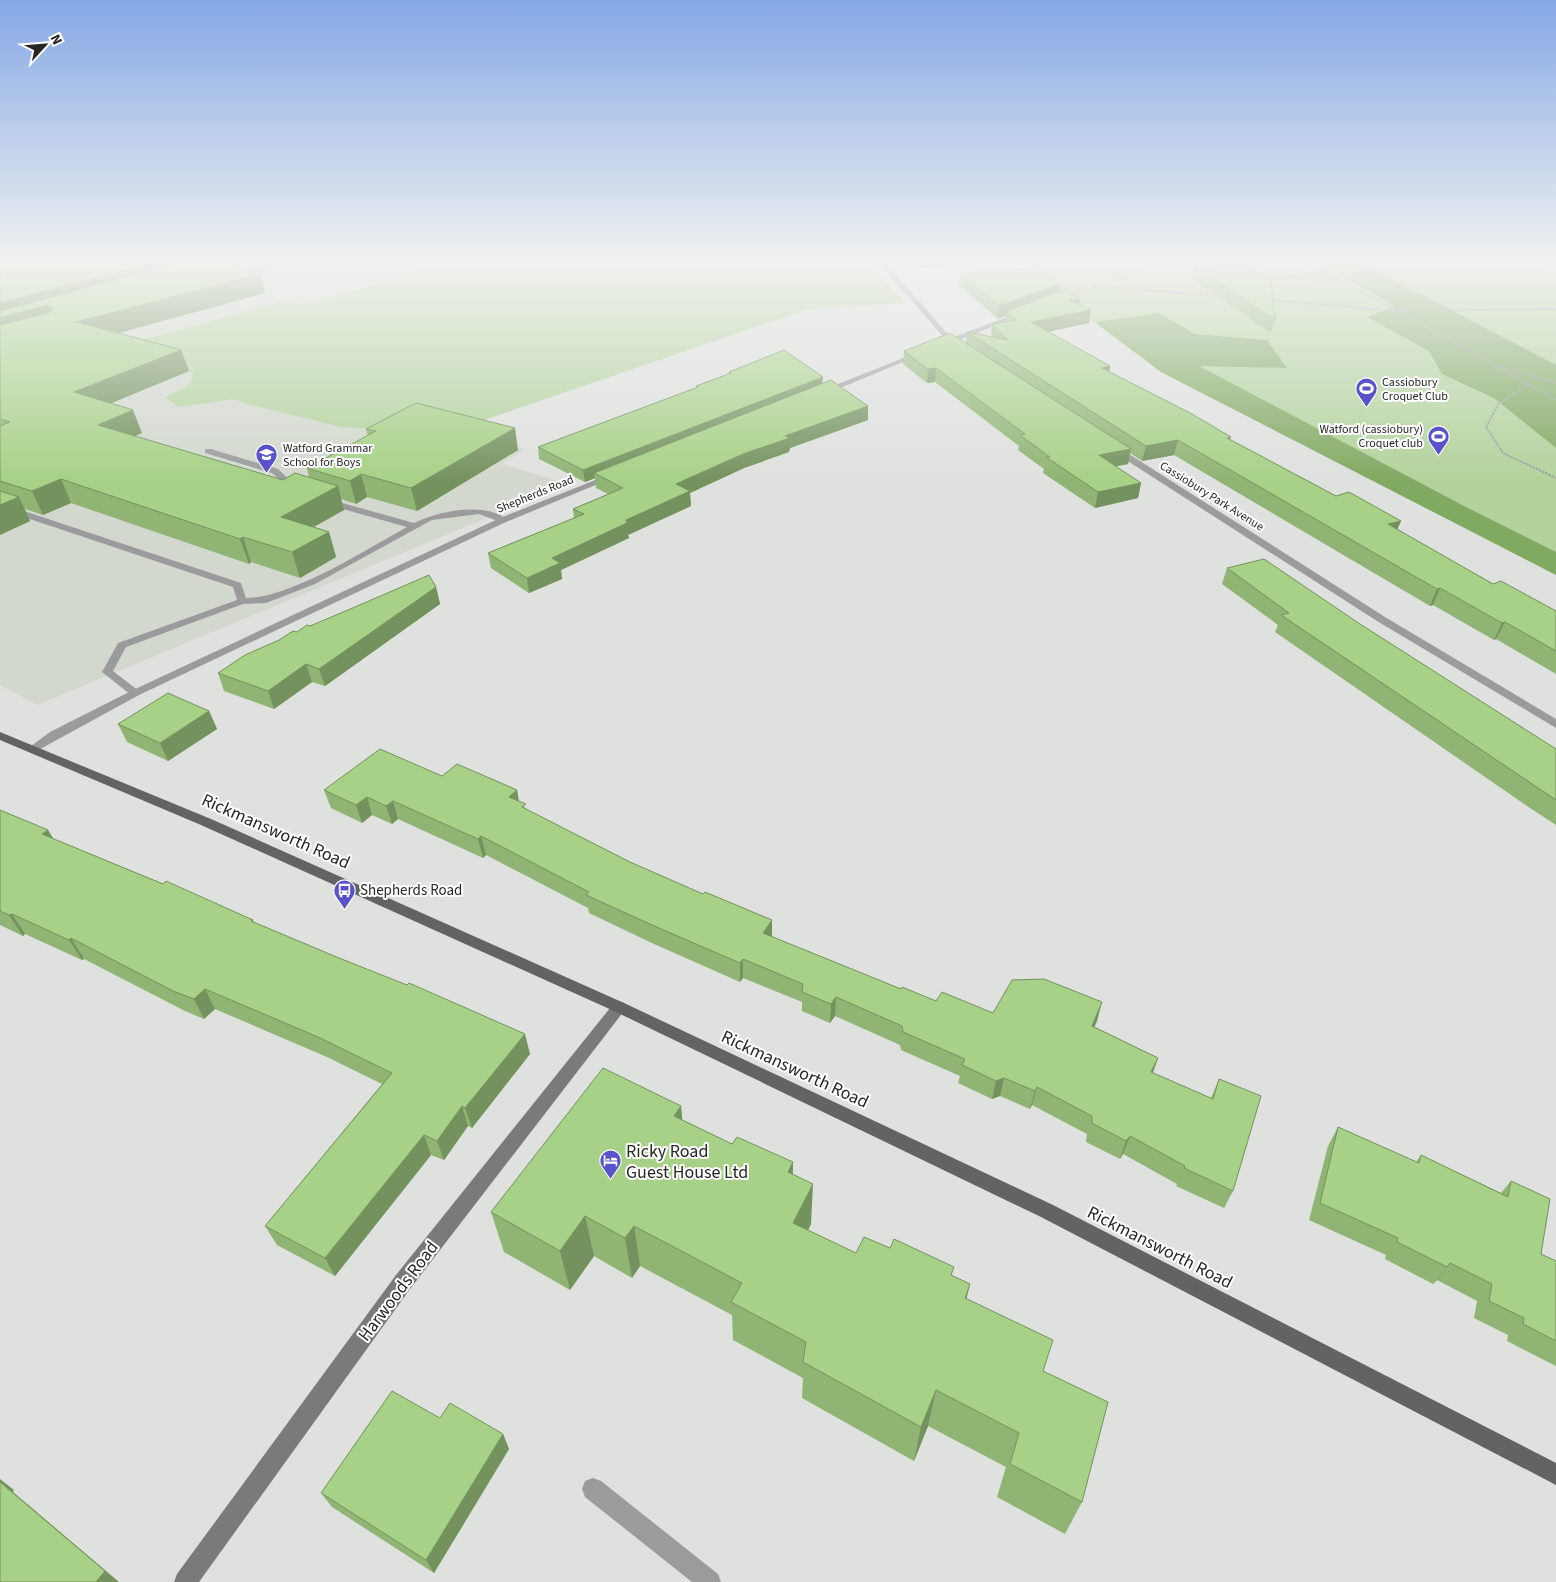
<svg xmlns="http://www.w3.org/2000/svg" width="1556" height="1582" font-family="'Source Sans 3',sans-serif">
  <rect width="100%" height="100%" fill="#dfe1de"/>
  <!-- built -->
  <path fill="#d2d8ce" d="M 305,259 L 865,259 L 905,303 L 809,309 L 455,430 L 526,449 L 501,464 L 568,484 L 37,705 L 0,685 L 0,341 Z"/>
  <!-- green -->
  <path fill="#b2d29b" d="M 459,259 L 865,259 L 905,303 L 809,309 L 454,430 L 375,429 L 342,427 L 247,404 L 234,399 L 179,407 L 165,397 L 185,388 L 192,380 L 191,376 L 194,373 L 122,352 L 117,347 L 281,302 L 308,304 Z
    M 1018,259 L 1556,259 L 1556,575 L 1161,372 L 1065,301 Z"/>
  <!-- forest -->
  <path fill="#80a961" d="M 280,259 L 305,259 L 0,341 L 0,335 Z
    M 1311,259 L 1354,259 L 1556,365 L 1556,448 L 1494,398 L 1442,374 L 1429,351 L 1367,317 L 1395,306 Z
    M 1159,313 L 1195,334 L 1267,340 L 1287,368 L 1199,366 L 1464,506 L 1556,552 L 1556,575 L 1161,372 L 1095,322 Z"/>
  <g fill="none" stroke-linecap="round" stroke-linejoin="round">
    <!-- path -->
    <path stroke="#a0a19f" stroke-width="2" stroke-dasharray="2.5 1" stroke-linecap="butt" d="M 1245,259 L 1245,272
      M 1300,259 L 1398,311 L 1556,309
      M 1556,262 L 1545,264 L 1556,268
      M 1159,265 L 1198,267
      M 1259,273 L 1342,283
      M 1102,286 L 1220,296
      M 1071,295 L 1175,259
      M 1271,300 L 1398,311 L 1556,400
      M 1499,366 L 1556,383
      M 1529,385 L 1499,403 L 1486,427 L 1503,453 L 1556,478"/>
    <!-- lane -->
    <path fill="#9b9b9d" fill-rule="evenodd" d="M 205,449 L 211,449 L 278,469 L 300,490 L 293,492 L 272,473 L 205,453 Z
      M 328,499 L 414,523 C 437,511 486,501 508,520 L 503,523 L 479,514 L 432,520 L 315,584 L 266,603 L 243,604 L 126,647 L 113,671 L 139,691 L 141,693 L 135,696 L 131,695 L 102,672 L 118,643 L 237,600 L 233,587 L 0,509 L 0,503 L 241,583 L 246,598 C 291,598 367,549 407,527 L 325,504 L 325,500 Z
      M 593,1478 L 601,1481 L 718,1574 L 721,1582 L 692,1582 L 585,1497 L 582,1489 L 585,1481 Z"/>
    <!-- street -->
    <path fill="#9b9b9d" fill-rule="evenodd" d="M 247,259 L 258,259 L 219,271 L 216,269 Z
      M 875,259 L 882,259 L 951,338 L 1018,313 L 1023,314 L 955,342 L 959,345 L 958,346 L 950,344 L 941,345 L 941,343 L 946,340 Z
      M 918,352 L 920,353 L 920,355 L 828,393 L 821,391 Z
      M 1112,447 L 1118,447 L 1385,617 L 1556,719 L 1556,728 L 1377,621 L 1112,451 Z
      M 608,475 L 615,477 L 506,522 L 139,695 L 33,753 L 27,749 L 50,732 L 131,691 L 500,518 Z"/>
    <!-- secondary -->
    <path fill="#7a7a7c" fill-rule="evenodd" d="M 619,1001 L 624,1003 L 627,1007 L 624,1011 L 410,1289 L 199,1582 L 174,1582 L 177,1574 L 396,1275 L 614,1003 Z"/>
    <!-- primary -->
    <path fill="#626365" fill-rule="evenodd" d="M 0,732 L 211,819 L 624,1003 L 1053,1205 L 1556,1463 L 1556,1485 L 1041,1217 L 614,1011 L 201,825 L 0,740 Z"/>
  </g>
  <!-- wall -->
  <path fill="#8fb473" d="M 0,259 L 221,259 L 265,293 L 119,333 L 181,350 L 189,371 L 110,403 L 142,433 L 135,436 L 283,480 L 309,478 L 307,468 L 368,436 L 366,429 L 518,450 L 417,511 L 367,497 L 356,504 L 341,499 L 344,510 L 314,527 L 329,532 L 336,557 L 300,578 L 251,562 L 249,564 L 71,503 L 43,515 L 25,509 L 30,521 L 0,535 Z
    M 912,259 L 960,259 L 959,265 L 920,268 Z
    M 1194,266 L 1263,277 L 1275,320 L 1271,333 L 1191,278 Z
    M 960,273 L 1060,284 L 1059,292 L 1079,305 L 1091,310 L 1089,323 L 1047,332 L 1110,366 L 1109,372 L 1231,437 L 1230,439 L 1336,496 L 1401,521 L 1397,529 L 1493,584 L 1556,611 L 1556,674 L 1496,639 L 1494,640 L 1433,605 L 1430,606 L 1174,455 L 1142,461 L 1130,453 L 1128,464 L 1116,466 L 1141,483 L 1138,498 L 1095,508 L 1043,473 L 1044,469 L 1018,450 L 1019,446 L 935,382 L 927,383 L 903,364 L 904,351 L 966,343 L 967,332 L 991,337 L 992,324 L 1005,322 L 1005,316 L 998,319 L 959,285 Z
    M 729,372 L 822,384 L 868,420 L 790,448 L 789,452 L 744,468 L 690,493 L 691,506 L 628,535 L 629,538 L 561,570 L 562,579 L 529,593 L 491,568 L 488,553 L 574,518 L 573,509 L 608,494 L 596,488 L 595,478 L 585,482 L 539,459 L 538,447 L 696,388 L 696,386 L 729,374 Z
    M 1227,568 L 1360,624 L 1556,749 L 1556,825 L 1530,808 L 1275,632 L 1278,625 L 1222,584 Z
    M 436,587 L 440,604 L 325,686 L 312,682 L 274,709 L 224,691 L 218,673 L 279,640 L 310,626 Z
    M 209,711 L 217,729 L 168,761 L 127,742 L 118,724 Z
    M 442,776 L 517,790 L 519,801 L 526,809 L 772,937 L 901,989 L 936,1001 L 993,1013 L 1097,1021 L 1094,1027 L 1158,1058 L 1153,1073 L 1211,1098 L 1219,1079 L 1233,1191 L 1224,1208 L 1176,1186 L 1177,1184 L 1123,1154 L 1120,1159 L 1086,1142 L 1087,1134 L 1032,1105 L 1030,1109 L 1000,1096 L 992,1099 L 958,1083 L 960,1076 L 901,1050 L 900,1045 L 835,1016 L 830,1023 L 802,1011 L 802,1002 L 743,978 L 740,982 L 654,944 L 589,913 L 588,908 L 486,855 L 483,858 L 398,819 L 392,824 L 372,815 L 362,823 L 331,808 L 324,790 Z
    M 0,810 L 48,830 L 53,839 L 253,920 L 254,923 L 530,1054 L 472,1128 L 468,1126 L 444,1160 L 431,1155 L 335,1276 L 277,1245 L 265,1226 L 382,1084 L 327,1057 L 215,1009 L 204,1019 L 185,1011 L 84,959 L 82,960 L 25,934 L 23,936 L 0,925 Z
    M 681,1106 L 682,1120 L 732,1144 L 793,1162 L 793,1174 L 811,1224 L 808,1230 L 856,1253 L 890,1248 L 952,1275 L 967,1299 L 1043,1371 L 1082,1502 L 1065,1534 L 997,1497 L 1006,1467 L 928,1426 L 914,1461 L 802,1398 L 803,1378 L 733,1340 L 732,1315 L 640,1266 L 632,1278 L 594,1256 L 570,1290 L 504,1252 L 491,1212 Z
    M 1338,1127 L 1416,1162 L 1421,1155 L 1501,1193 L 1511,1181 L 1541,1254 L 1556,1261 L 1556,1366 L 1507,1341 L 1508,1335 L 1474,1318 L 1477,1301 L 1437,1280 L 1433,1284 L 1385,1259 L 1386,1255 L 1309,1220 L 1328,1146 Z
    M 440,1418 L 503,1434 L 509,1449 L 434,1573 L 332,1507 L 321,1493 Z"/>
  <!-- shaded-wall -->
  <path fill="#74925e" d="M 167,259 L 182,259 L 187,274 L 54,309 L 48,305 L 57,325 L 0,340 L 0,303 Z
    M 920,259 L 960,259 L 959,265 L 920,268 Z
    M 260,274 L 265,293 L 85,342 L 77,322 Z
    M 1060,284 L 1058,296 L 1006,311 L 1005,316 L 998,319 L 999,306 Z
    M 1080,299 L 1078,312 L 1069,300 Z
    M 1091,310 L 1089,323 L 1029,336 L 1031,322 Z
    M 181,350 L 189,371 L 83,415 L 74,392 Z
    M 1110,366 L 1108,380 L 1102,368 Z
    M 936,368 L 935,382 L 927,383 L 928,369 Z
    M 823,377 L 822,387 L 594,473 L 595,478 L 585,482 L 583,470 Z
    M 868,406 L 868,420 L 790,448 L 789,452 L 744,468 L 690,493 L 691,506 L 628,535 L 629,538 L 561,570 L 562,579 L 529,593 L 527,578 L 552,558 L 626,520 L 676,484 L 785,436 Z
    M 133,410 L 142,433 L 107,448 L 98,425 Z
    M 515,428 L 518,450 L 417,511 L 411,488 Z
    M 1178,440 L 1174,455 L 1142,461 L 1146,446 Z
    M 1131,449 L 1128,464 L 1096,470 L 1099,455 Z
    M 361,474 L 367,497 L 356,504 L 350,481 Z
    M 61,479 L 71,503 L 43,515 L 32,491 Z
    M 1141,483 L 1138,498 L 1095,508 L 1098,492 Z
    M 338,486 L 344,510 L 288,541 L 281,517 Z
    M 19,497 L 30,521 L 0,535 L 0,505 Z
    M 1401,521 L 1394,537 L 1388,524 Z
    M 329,532 L 336,557 L 300,578 L 292,552 Z
    M 243,537 L 251,562 L 249,564 L 240,539 Z
    M 436,587 L 440,604 L 325,686 L 319,669 Z
    M 1440,588 L 1433,605 L 1430,606 L 1437,589 Z
    M 1505,622 L 1496,639 L 1494,640 L 1502,623 Z
    M 306,664 L 312,682 L 274,709 L 268,691 Z
    M 209,711 L 217,729 L 168,761 L 160,743 Z
    M 517,790 L 520,809 L 509,797 Z
    M 367,797 L 372,815 L 362,823 L 356,805 Z
    M 393,801 L 398,819 L 392,824 L 386,806 Z
    M 48,830 L 60,850 L 42,834 Z
    M 481,836 L 486,855 L 483,858 L 478,839 Z
    M 12,914 L 25,934 L 23,936 L 9,915 Z
    M 772,920 L 772,939 L 763,933 Z
    M 71,938 L 84,959 L 82,960 L 69,940 Z
    M 743,959 L 743,978 L 740,982 L 740,963 Z
    M 205,989 L 215,1009 L 204,1019 L 194,999 Z
    M 836,997 L 835,1016 L 830,1023 L 831,1004 Z
    M 1102,1002 L 1097,1021 L 1086,1045 L 1092,1026 Z
    M 525,1034 L 530,1054 L 472,1128 L 465,1108 Z
    M 1158,1058 L 1151,1077 L 1151,1072 Z
    M 1004,1078 L 1000,1096 L 992,1099 L 996,1081 Z
    M 1037,1087 L 1032,1105 L 1030,1109 L 1035,1091 Z
    M 462,1106 L 468,1126 L 444,1160 L 437,1141 Z
    M 681,1106 L 685,1148 L 674,1116 Z
    M 424,1135 L 431,1155 L 335,1276 L 325,1258 Z
    M 1130,1136 L 1123,1154 L 1120,1159 L 1126,1141 Z
    M 793,1162 L 792,1203 L 788,1172 Z
    M 813,1184 L 811,1224 L 792,1262 L 793,1223 Z
    M 585,1216 L 594,1256 L 570,1290 L 560,1251 Z
    M 634,1226 L 640,1266 L 632,1278 L 625,1238 Z
    M 1450,1263 L 1437,1280 L 1433,1284 L 1447,1267 Z
    M 970,1284 L 961,1322 L 965,1298 Z
    M 936,1390 L 928,1426 L 914,1461 L 921,1427 Z
    M 503,1434 L 509,1449 L 434,1573 L 426,1560 Z
    M 0,1479 L 14,1490 L 13,1492 L 119,1582 L 96,1582 L 0,1482 Z"/>
  <!-- building -->
  <path fill="#a6d186" stroke="#74925e" d="M 0,259 L 167,259 L 0,303 Z
    M 191,259 L 221,259 L 260,274 L 77,322 L 181,350 L 74,392 L 133,410 L 98,425 L 283,480 L 295,473 L 338,486 L 281,517 L 329,532 L 292,552 L 243,537 L 240,539 L 61,479 L 32,491 L 0,481 L 0,426 L 10,422 L 0,419 L 0,325 L 51,312 L 54,309 L 48,305 L 0,318 L 0,311 Z
    M 1194,266 L 1263,271 L 1263,277 L 1271,278 L 1275,320 Z
    M 1038,268 L 1060,284 L 999,306 L 960,273 Z
    M 1067,289 L 1080,299 L 1069,300 L 1091,310 L 1031,322 L 1110,366 L 1102,368 L 1192,414 L 1231,437 L 1227,438 L 1336,496 L 1349,492 L 1401,521 L 1388,524 L 1493,584 L 1501,581 L 1556,611 L 1556,651 L 1505,622 L 1502,623 L 1440,588 L 1437,589 L 1178,440 L 1146,446 L 967,332 L 1008,340 L 992,324 L 1016,320 L 1006,311 Z
    M 950,333 L 1131,449 L 1099,455 L 1141,483 L 1098,492 L 1046,457 L 1050,457 L 1020,435 L 1025,434 L 936,368 L 928,369 L 904,351 Z
    M 784,350 L 823,377 L 583,470 L 538,447 L 698,387 L 696,386 L 731,373 L 729,372 Z
    M 831,380 L 868,406 L 785,436 L 790,438 L 743,454 L 676,484 L 690,491 L 626,520 L 627,523 L 552,558 L 560,563 L 527,578 L 488,553 L 584,514 L 573,509 L 623,488 L 594,473 Z
    M 416,403 L 515,428 L 411,488 L 361,474 L 350,481 L 307,468 L 376,431 L 366,429 Z
    M 0,491 L 19,497 L 0,505 Z
    M 1264,559 L 1360,624 L 1556,749 L 1556,800 L 1281,615 L 1289,613 L 1227,568 Z
    M 429,575 L 436,587 L 319,669 L 306,664 L 268,691 L 218,673 L 245,655 L 279,640 L 293,631 L 297,632 L 307,625 L 310,626 L 355,607 Z
    M 168,693 L 209,711 L 160,743 L 118,724 Z
    M 380,749 L 442,776 L 457,764 L 517,790 L 509,797 L 526,804 L 522,807 L 630,862 L 703,894 L 705,892 L 772,920 L 763,933 L 901,989 L 902,987 L 936,1001 L 942,992 L 993,1013 L 1012,980 L 1044,979 L 1102,1002 L 1092,1026 L 1158,1058 L 1151,1072 L 1213,1099 L 1219,1079 L 1261,1096 L 1233,1191 L 1184,1168 L 1185,1166 L 1130,1136 L 1126,1141 L 1092,1123 L 1092,1116 L 1037,1087 L 1035,1091 L 1004,1078 L 996,1081 L 962,1065 L 965,1059 L 903,1032 L 902,1026 L 836,997 L 831,1004 L 802,992 L 803,984 L 743,959 L 740,963 L 652,925 L 586,895 L 589,892 L 481,836 L 478,839 L 393,801 L 386,806 L 367,797 L 356,805 L 324,790 Z
    M 0,810 L 48,830 L 42,834 L 163,884 L 166,881 L 253,920 L 251,921 L 339,958 L 407,985 L 409,983 L 525,1034 L 465,1108 L 462,1106 L 437,1141 L 424,1135 L 325,1258 L 265,1226 L 392,1073 L 318,1037 L 205,989 L 194,999 L 173,991 L 71,938 L 69,940 L 12,914 L 9,915 L 0,911 Z
    M 603,1068 L 681,1106 L 674,1116 L 732,1144 L 737,1137 L 793,1162 L 788,1172 L 813,1184 L 793,1223 L 856,1253 L 864,1237 L 890,1248 L 894,1239 L 954,1267 L 951,1275 L 970,1284 L 965,1298 L 1053,1340 L 1043,1371 L 1108,1402 L 1082,1502 L 1010,1464 L 1019,1433 L 936,1390 L 921,1427 L 803,1362 L 806,1342 L 731,1302 L 742,1283 L 634,1226 L 625,1238 L 585,1216 L 560,1251 L 491,1212 Z
    M 1338,1127 L 1419,1163 L 1421,1155 L 1508,1197 L 1511,1181 L 1550,1199 L 1541,1254 L 1556,1261 L 1556,1341 L 1523,1324 L 1524,1318 L 1489,1301 L 1492,1284 L 1450,1263 L 1447,1267 L 1397,1242 L 1398,1238 L 1320,1203 Z
    M 392,1391 L 440,1418 L 450,1403 L 503,1434 L 426,1560 L 321,1493 Z
    M 0,1482 L 105,1571 L 96,1582 L 0,1582 Z"/>
  <!-- sky -->
  <linearGradient id="sky" x2="0" y2="1"><stop stop-color="#85a8e6"/><stop offset="0.54" stop-color="#f1f2f0"/><stop offset="1" stop-color="#f1f2f0" stop-opacity="0"/></linearGradient>
  <rect width="1556" height="481" fill="url(#sky)"/>
  <!-- icons -->
  <defs>
    <symbol id="stadium-pin" viewBox="-11 -11 22 30"><path d="M0 17L-7.5 6A9.5 9.5 0 1 1 7.5 6Z" fill="#5853cb" stroke="#fff"/><path d="M0-5a6.5 5 0 1 0 0 10a6.5 5 0 1 0 0-10ZM-3.5-1.8h7v3.6h-7Z" fill="#fff"/></symbol>
    <symbol id="school-pin" viewBox="-11 -11 22 30"><path d="M0 17L-7.5 6A9.5 9.5 0 1 1 7.5 6Z" fill="#5853cb" stroke="#fff"/><path d="M0-5L7-2L0 1L-7-2ZM-4 1L0 2.5L4 1V4Q0 6-4 4Z" fill="#fff"/></symbol>
    <symbol id="bus-pin" viewBox="-11 -11 22 30"><path d="M0 17L-7.5 6A9.5 9.5 0 1 1 7.5 6Z" fill="#5853cb" stroke="#fff"/><path d="M-5-6H5V4H4V6H2V4H-2V6H-4V4H-5ZM-3.5-4V0h7V-4ZM-3.5 1.2v1.5H-2V1.2ZM2 1.2v1.5H3.5V1.2Z" fill="#fff"/></symbol>
    <symbol id="hotel-pin" viewBox="-11 -11 22 30"><path d="M0 17L-7.5 6A9.5 9.5 0 1 1 7.5 6Z" fill="#5853cb" stroke="#fff"/><path d="M-6-4.5h1.5V1H6V5H4.5V3h-9V5H-6ZM-4 0a1.8 1.8 0 1 1 3.6 0ZM.5 0V-2.5h3Q6-2.5 6 0Z" fill="#fff"/></symbol>
  </defs>
  <g fill-rule="evenodd">
    <use href="#stadium-pin" x="1354" y="376" width="25" height="34"/>
    <use href="#stadium-pin" x="1426" y="424" width="25" height="34"/>
    <use href="#school-pin" x="254" y="442" width="25" height="34"/>
    <use href="#bus-pin" x="332" y="878" width="25" height="34"/>
    <use href="#hotel-pin" x="598" y="1148" width="25" height="34"/>
  </g>
  <g text-anchor="middle" stroke-width="4" stroke-linejoin="round" paint-order="stroke">
    <!-- far-poi labels -->
    <g font-size="12" fill="#262725" stroke="#fff" text-anchor="start">
      <text x="1382" y="386">Cassiobury<tspan x="1382" dy="14">Croquet Club</tspan></text>
      <text x="1423" y="433" text-anchor="end">Watford (cassiobury)<tspan x="1423" dy="14">Croquet club</tspan></text>
      <text x="283" y="452">Watford Grammar<tspan x="283" dy="14">School for Boys</tspan></text>
    </g>
    <!-- far-street labels -->
    <g font-size="12" fill="#262725" stroke="#fff">
      <text transform="translate(535 494) rotate(-22)" y="4">Shepherds Road</text>
      <text transform="translate(1212 496) rotate(32)" y="4">Cassiobury Park Avenue</text>
    </g>
    <!-- poi labels -->
    <g font-size="15" fill="#262725" stroke="#fff" text-anchor="start">
      <text x="360" y="895">Shepherds Road</text>
    </g>
    <!-- near-street labels -->
    <g font-size="18" fill="#262725" stroke="#fff">
      <text transform="translate(276 831) rotate(24)" y="6">Rickmansworth Road</text>
      <text transform="translate(795 1069) rotate(25)" y="6">Rickmansworth Road</text>
      <text transform="translate(1160 1247) rotate(27)" y="6">Rickmansworth Road</text>
      <text transform="translate(398 1291) rotate(-53)" y="6">Harwoods Road</text>
    </g>
    <!-- near-poi labels -->
    <g font-size="18" fill="#262725" stroke="#fff" text-anchor="start">
      <text x="626" y="1157">Ricky Road<tspan x="626" dy="21">Guest House Ltd</tspan></text>
    </g>
  </g>
  <!-- north arrow -->
  <g transform="translate(45 45) rotate(64)" stroke="#ffffff" stroke-width="4" paint-order="stroke">
  <path d="M0-4L9 19L0 12L-9 19Z" fill="#262725"/>
  <text y="-8" font-size="14" font-weight="bold" text-anchor="middle" fill="#262725">N</text>
  </g>
</svg>
